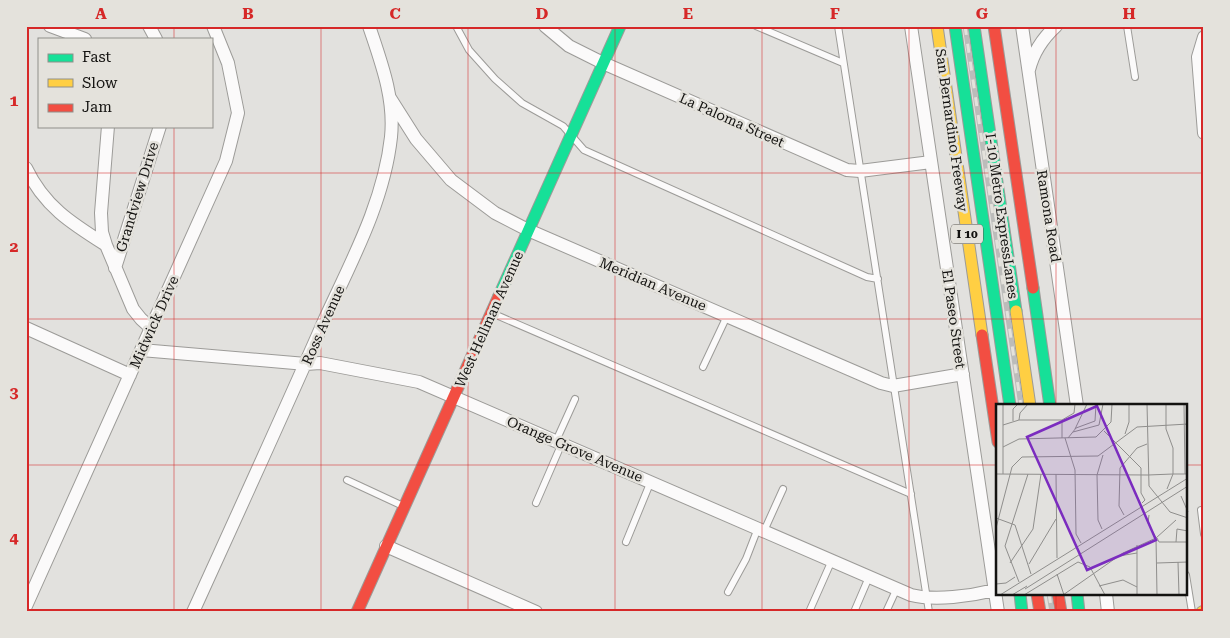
<svg xmlns="http://www.w3.org/2000/svg" width="1230" height="638" font-family="'Roboto Serif',serif">
  <rect width="100%" height="100%" fill="#e2e1de"/>
  <g fill="none" stroke-linecap="round" stroke-linejoin="round">
    <defs>
      <path id="lane" d="M 456,26 L 469,50 L 495,79 L 522,103 L 563,126 L 584,150 L 867,277 L 878,279
        M 756,26 L 843,63
        M 838,26 L 929,612
        M 1127,26 L 1135,77
        M 494,314 L 911,494
        M 703,367 L 727,316
        M 556,441 L 575,399
        M 347,480 L 403,506
        M 536,503 L 562,443
        M 1201,510 L 1204,534
        M 764,531 L 783,489
        M 626,542 L 651,481
        M 1186,575 L 1192,612
        M 728,592 L 746,559 L 758,528
        M 809,612 L 832,560
        M 854,612 L 869,577
        M 886,612 L 897,588"/>
      <path id="street" d="M 50,26 L 85,39
        M 149,26 L 156,39
        M 545,26 L 569,46 L 603,63 L 847,170 L 860,171 L 931,162
        M 911,26 L 998,612
        M 1022,26 L 1077,406
        M 1204,37 L 1198,57 L 1204,133
        M 1029,70 C 1033,53 1043,38 1056,26
        M 390,98 L 416,139 L 451,180 L 495,213 L 528,230 L 881,383 L 893,386 L 963,374
        M 108,126 L 101,213 L 102,232 L 106,245 L 133,309 L 141,319 L 151,328
        M 26,168 C 44,206 71,223 106,245
        M 115,268 L 160,126
        M 26,328 L 130,375
        M 141,350 L 306,364 L 320,363 L 419,382 L 911,595 C 935,601 971,596 995,590
        M 386,546 L 536,612
        M 1106,594 L 1108,612
        M 26,606 L 226,161 L 238,113 L 228,63 L 213,26
        M 193,612 C 237,515 281,419 324,321 C 351,262 384,202 391,137 C 395,98 381,62 369,26"/>
      <path id="fast" d="M 955,26 L 1010,406
        M 974,26 L 1016,311
        M 1033,288 L 1050,406
        M 499,296 L 620,26
        M 1020,594 L 1022,612
        M 1077,594 L 1079,612"/>
      <path id="slow" d="M 937,26 L 982,335
        M 1016,311 L 1030,406
        M 1202,612 L 1204,611"/>
      <path id="jam" d="M 994,26 L 1033,288
        M 982,335 L 998,442
        M 1037,594 L 1040,612
        M 1058,594 L 1061,612
        M 357,612 L 499,296"/>
    </defs>
    <!-- lane casing -->
    <use href="#lane" stroke="#9c9b98" stroke-width="8"/>
    <!-- street casing -->
    <use href="#street" stroke="#9c9b98" stroke-width="14"/>
    <!-- fast casing -->
    <use href="#fast" stroke="#9c9b98" stroke-width="13"/>
    <!-- slow casing -->
    <use href="#slow" stroke="#9c9b98" stroke-width="13"/>
    <!-- jam casing -->
    <use href="#jam" stroke="#9c9b98" stroke-width="13"/>
    <!-- lane -->
    <use href="#lane" stroke="#fbfafa" stroke-width="6"/>
    <!-- street -->
    <use href="#street" stroke="#fbfafa" stroke-width="12"/>
    <!-- fast -->
    <use href="#fast" stroke="#16e098" stroke-width="11"/>
    <!-- slow -->
    <use href="#slow" stroke="#ffcf43" stroke-width="11"/>
    <!-- jam -->
    <use href="#jam" stroke="#f24e42" stroke-width="11"/>
    <defs>
      <path id="rail" d="M 965,26 L 1021,406
        M 1049,594 L 1052,612"/>
    </defs>
    <!-- rail casing -->
    <use href="#rail" stroke="#bcbcba" stroke-width="5"/>
    <!-- rail -->
    <use href="#rail" stroke="#e4e2dc" stroke-width="3" stroke-dasharray="9" stroke-linecap="butt"/>
  </g>
  <!-- grid -->
  <path fill="none" stroke="#d62828" stroke-width="1" stroke-opacity="0.55" d="M 174,26 L 174,39M 321,26 L 321,612M 468,26 L 468,612M 615,26 L 615,612M 762,26 L 762,612M 909,26 L 909,612M 1056,26 L 1056,406M 174,126 L 174,612M 26,173 L 1204,173M 26,319 L 1204,319M 26,465 L 998,465M 1186,465 L 1204,465M 1056,594 L 1056,612"/>
  <g text-anchor="middle" stroke-width="5" stroke-linejoin="round" paint-order="stroke">
    <!-- shield labels -->
    <rect fill="#e4e2dc" stroke="#52504d" stroke-width="1" x="951" y="224.5" width="32" height="19" rx="4"/>
    <g font-size="12" font-weight="bold" fill="#131210">
      <text x="967" y="238">I 10</text>
    </g>
    <!-- street labels -->
    <g font-size="14" fill="#131210" stroke="#e4e2dc">
      <text transform="translate(732 120) rotate(24)" y="5">La Paloma Street</text>
      <text transform="translate(952 130) rotate(82)" y="5">San Bernardino Freeway</text>
      <text transform="translate(137 197) rotate(-73)" y="5">Grandview Drive</text>
      <text transform="translate(1002 216) rotate(82)" y="5">I-10 Metro ExpressLanes</text>
      <text transform="translate(1049 216) rotate(81)" y="5">Ramona Road</text>
      <text transform="translate(653 284) rotate(23)" y="5">Meridian Avenue</text>
      <text transform="translate(489 319) rotate(-66)" y="5">West Hellman Avenue</text>
      <text transform="translate(954 319) rotate(82)" y="5">El Paseo Street</text>
      <text transform="translate(154 322) rotate(-66)" y="5">Midwick Drive</text>
      <text transform="translate(323 325) rotate(-66)" y="5">Ross Avenue</text>
      <text transform="translate(575 449) rotate(23)" y="5">Orange Grove Avenue</text>
    </g>
  </g>
  <!-- overview -->
  <g transform="translate(996 404)">
    <rect width="191" height="191" fill="#e2e1de"/>
    <path fill="none" stroke="#8f8e8c" stroke-width="1" d="M 151,0 L 153,82 L 174,108 L 192,114M 170,0 L 170,25 L 177,44 L 177,70 L 192,70M 188,0 L 189,70M 23,16 L 24,9 L 32,0M 17,17 L 17,5 L 22,0M 7,21 L 23,16 L 66,16M 79,25 L 91,0M 108,27 L 145,64M 77,28 L 103,21 L 107,0M 129,30 L 133,18 L 133,0M 66,34 L 66,16 L 78,9 L 79,0M 69,34 L 79,66 L 80,130 L 85,139M 72,34 L 80,24 L 99,17 L 100,0M 7,43 L 23,35 L 100,33 L 115,18 L 116,0M 145,64 L 145,89 L 149,96 L 146,99M 0,70 L 152,71M 7,70 L 7,0M 60,70 L 61,154M 152,71 L 177,70M 171,85 L 177,70M 185,92 L 192,108M 128,111 L 123,102 L 124,64 L 141,44 L 151,40M 153,111 L 152,119 L 160,134 L 161,191M 0,114 L 19,121 L 35,170M 0,124 L 16,63 L 26,53 L 102,52 L 141,23 L 192,20M 106,125 L 102,116 L 101,71 L 107,51M 161,134 L 163,138 L 192,138M 180,138 L 181,125 L 192,127M 141,141 L 141,191M 123,152 L 141,149M 182,158 L 183,191M 14,159 L 37,125 L 45,70M 161,159 L 192,158M 33,160 L 60,115M 61,170 L 68,191M 23,178 L 9,142 L 32,70M 0,180 L 10,179 L 19,173M 103,182 L 127,176 L 141,183M 29,185 L 192,82M 4,191 L 192,74M 16,191 L 31,182M 28,191 L 82,158 L 94,163 L 109,191M 67,191 L 127,149 L 160,134 L 180,116"/>
    <path fill="#7b2cbf" fill-opacity="0.15" stroke="#7b2cbf" stroke-width="2.5" d="M 101,2 L 160,136 L 91,166 L 31,33 Z"/>
    <rect width="191" height="191" fill="none" stroke="#131210" stroke-width="2.5"/>
  </g>
  <!-- border -->
  <rect width="1230" height="638" fill="none" stroke="#e4e2dc" stroke-width="55"/>
  <!-- legend -->
  <rect x="38" y="38" width="175" height="90" fill="#e4e2dc" stroke="#908f8a"/>
  <rect x="48" y="54" width="25" height="8" fill="#16e098" stroke="#908f8a"/>
  <text x="82" y="62" font-size="15" fill="#131210">Fast</text>
  <rect x="48" y="79" width="25" height="8" fill="#ffcf43" stroke="#908f8a"/>
  <text x="82" y="88" font-size="15" fill="#131210">Slow</text>
  <rect x="48" y="104" width="25" height="8" fill="#f24e42" stroke="#908f8a"/>
  <text x="82" y="112" font-size="15" fill="#131210">Jam</text>
  <rect x="28" y="28" width="1174" height="582" fill="none" stroke="#d62828" stroke-width="2"/>
  <g font-size="16" text-anchor="middle" font-weight="bold" fill="#d62828">
    <text x="101" y="19">A</text>
    <text x="248" y="19">B</text>
    <text x="395" y="19">C</text>
    <text x="542" y="19">D</text>
    <text x="688" y="19">E</text>
    <text x="835" y="19">F</text>
    <text x="982" y="19">G</text>
    <text x="1129" y="19">H</text>
    <text x="14" y="106">1</text>
    <text x="14" y="252">2</text>
    <text x="14" y="398">3</text>
    <text x="14" y="543">4</text>
  </g>
</svg>
